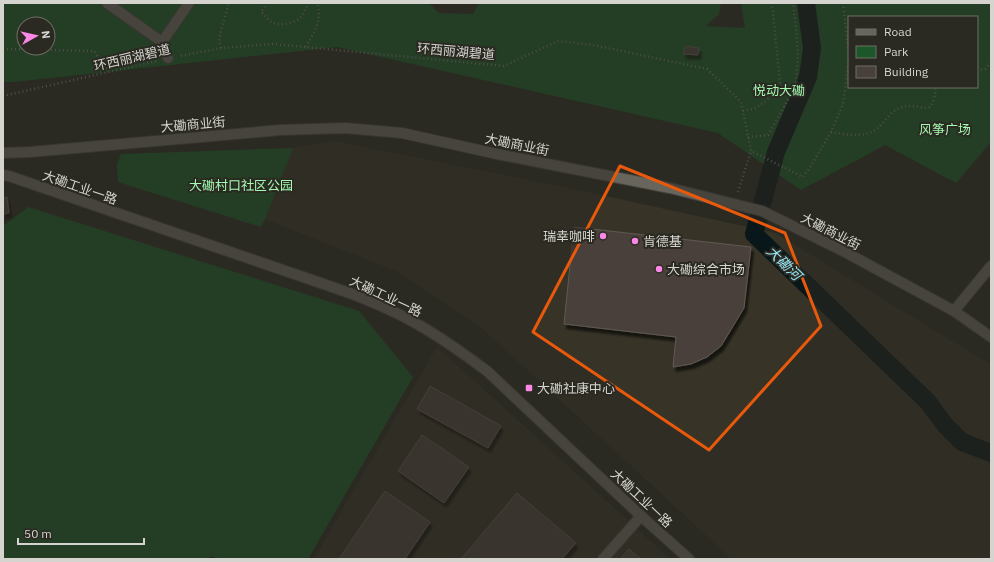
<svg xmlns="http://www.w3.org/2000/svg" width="994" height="562" font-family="'IBM Plex Sans','Noto Sans SC',sans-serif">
  <defs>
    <filter id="shadow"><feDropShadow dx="2.5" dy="4.5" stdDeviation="1" flood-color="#0009"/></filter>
  </defs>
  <rect width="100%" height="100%" fill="#2b2a22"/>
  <!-- built -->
  <path fill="#373427" d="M 334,141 L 573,189 L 775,233 L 991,365 L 991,559 L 732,559 L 481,327 L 397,271 L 265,219 L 293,148 Z
    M 437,347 L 670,559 L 314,559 Z"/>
  <!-- green -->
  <path fill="#1b5729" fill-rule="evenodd" d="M 3,3 L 429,3 L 439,13 L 473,14 L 479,3 L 721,3 L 719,14 L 706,26 L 745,28 L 741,3 L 991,3 L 991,142 L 956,183 L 885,145 L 801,190 L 718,133 L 337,47 L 14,82 L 3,82 ZM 849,17 L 977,17 L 977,87 L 849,87 ZM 24,24 L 48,24 L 48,48 L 24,48 Z
    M 293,148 L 265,219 L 261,227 L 118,182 L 117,165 L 121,154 Z
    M 28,207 L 359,311 L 413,377 L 308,559 L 221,559 L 211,556 L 208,559 L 3,559 L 3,226 Z"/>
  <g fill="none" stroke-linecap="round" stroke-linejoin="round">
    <!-- canal -->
    <path stroke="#09171a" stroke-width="18" d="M 806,3 L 812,48 L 808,77 L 776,152 L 754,234 L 928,402 L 945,425 L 962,442 L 991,453"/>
  </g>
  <!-- building -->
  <path fill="#48413b" stroke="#605953" filter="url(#shadow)" d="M 686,46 L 699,48 L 698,55 L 683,54 Z
    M 7,197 L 9,213 L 3,214 L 3,198 Z
    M 574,227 L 751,247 L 744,308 L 721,346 L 707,357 L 691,364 L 673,367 L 676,337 L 564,324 Z
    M 430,386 L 501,426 L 488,448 L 417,409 Z
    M 422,435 L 469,467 L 444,503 L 398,471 Z
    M 385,491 L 430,522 L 405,559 L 339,559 Z
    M 517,493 L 576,543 L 562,559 L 461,559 Z
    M 629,549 L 641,559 L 620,559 Z"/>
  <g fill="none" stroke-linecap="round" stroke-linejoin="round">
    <defs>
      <path id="service" d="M 107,3 L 162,42
        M 168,58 L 162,42 L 189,3
        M 603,559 L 641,516"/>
      <path id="minor" d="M 3,175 L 9,176 L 338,289 C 356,295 373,302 390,310 C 425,326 456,348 487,371 L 641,516 L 689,559
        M 954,311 L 991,266"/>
      <path id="tertiary" d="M 3,153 L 30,152 L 281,130 L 345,128 L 402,133 L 497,154 L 670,188 L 762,211 L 845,252 L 954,311 L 991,337"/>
    </defs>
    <!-- service casing -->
    <use href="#service" stroke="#46443e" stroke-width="12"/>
    <!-- minor casing -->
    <use href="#minor" stroke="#46443e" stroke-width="12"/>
    <!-- tertiary casing -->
    <use href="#tertiary" stroke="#46443e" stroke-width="12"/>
    <!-- path -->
    <path stroke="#777670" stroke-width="2.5" stroke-dasharray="1 3" stroke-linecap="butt" d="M 267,3 L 261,12 C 265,15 267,19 270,21 C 278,27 294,24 301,17 C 305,13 305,7 309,3
      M 306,47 C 314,32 323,21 317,3
      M 221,48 L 219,41 L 221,30 L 229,3
      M 3,49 L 94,51 L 108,72
      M 181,56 L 221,48 L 273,44 L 504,66 L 558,41 L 593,45 L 707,69 L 741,102 L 751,151 L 803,177 L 811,166 L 831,132 L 843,104 L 849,57 L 843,3
      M 977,70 L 985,69 L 991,63
      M 3,96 L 157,61
      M 743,111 L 756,108 L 769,98 L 780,83 L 772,3
      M 831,132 C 848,135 869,139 881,125 C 886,119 892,111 899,108 C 912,103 919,109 930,107 C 934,101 936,94 935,87
      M 748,137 L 768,135 L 796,86 L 798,53 L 796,28 L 793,3
      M 738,192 L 751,151"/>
    <!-- service -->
    <use href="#service" stroke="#67655c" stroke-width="10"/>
    <!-- minor -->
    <use href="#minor" stroke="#67655c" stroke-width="10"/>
    <!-- tertiary -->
    <use href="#tertiary" stroke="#67655c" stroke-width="10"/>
  </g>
  <!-- marked area -->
  <path d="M0 0H994V562H0ZM 620,166 L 785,233 L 821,326 L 709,450 L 533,332 Z" fill="#2b2a22" fill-opacity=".55" fill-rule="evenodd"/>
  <path fill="none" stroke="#e8590c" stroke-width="3" stroke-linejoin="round" d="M 620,166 L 785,233 L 821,326 L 709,450 L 533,332 Z"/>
  <!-- markers -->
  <g fill="#fb87e6" stroke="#2b2a22" stroke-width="1.5">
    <circle cx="603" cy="236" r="4"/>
    <circle cx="635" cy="241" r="4"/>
    <circle cx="659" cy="269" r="4"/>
    <rect x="525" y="384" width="8" height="8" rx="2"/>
  </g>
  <g text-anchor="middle" stroke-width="4" stroke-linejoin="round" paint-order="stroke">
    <!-- street labels -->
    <g font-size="13" fill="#d5d4cf" stroke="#2b2a22">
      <text transform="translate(456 51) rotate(5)" y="5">环西丽湖碧道</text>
      <text transform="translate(132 57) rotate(-13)" y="5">环西丽湖碧道</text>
      <text transform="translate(193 124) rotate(-5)" y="5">大磡商业街</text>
      <text transform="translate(517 144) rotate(11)" y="5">大磡商业街</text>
      <text transform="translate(80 187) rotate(19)" y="5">大磡工业一路</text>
      <text transform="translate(831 231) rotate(27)" y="5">大磡商业街</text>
      <text transform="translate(386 296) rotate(25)" y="5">大磡工业一路</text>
      <text transform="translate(642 498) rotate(43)" y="5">大磡工业一路</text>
    </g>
    <!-- park labels -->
    <g font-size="13" fill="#a3fab0" stroke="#2b2a22">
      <text x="779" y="95">悦动大磡</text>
      <text x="945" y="134">风筝广场</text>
      <text x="241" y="190">大磡村口社区公园</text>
    </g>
    <!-- poi labels -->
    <g font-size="13" fill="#d5d4cf" stroke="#2b2a22" text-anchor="start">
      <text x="595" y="241" text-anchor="end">瑞幸咖啡</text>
      <text x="643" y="246">肯德基</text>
      <text x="667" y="274">大磡综合市场</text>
      <text x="537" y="393">大磡社康中心</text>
    </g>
    <!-- water labels -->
    <g font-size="14" font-style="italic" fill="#99e8f7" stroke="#2b2a22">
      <text transform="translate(784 263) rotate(44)" y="5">大磡河</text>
    </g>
  </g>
  <!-- border -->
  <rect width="994" height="562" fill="none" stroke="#d5d4cf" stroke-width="8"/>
  <!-- legend -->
  <rect x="848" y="16" width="130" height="72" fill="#2b2a22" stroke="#6f6e67"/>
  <rect x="856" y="29" width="20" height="6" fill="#67655c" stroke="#6f6e67"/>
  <text x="884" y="36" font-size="12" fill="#d5d4cf">Road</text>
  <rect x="856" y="46" width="20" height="12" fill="#1b5729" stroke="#6f6e67"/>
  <text x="884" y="56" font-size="12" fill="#d5d4cf">Park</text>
  <rect x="856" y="66" width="20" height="12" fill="#48413b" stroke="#6f6e67"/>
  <text x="884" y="76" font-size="12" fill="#d5d4cf">Building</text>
  <!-- north arrow -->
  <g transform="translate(36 36) rotate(82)"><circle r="19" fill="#2b2a22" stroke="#6f6e67"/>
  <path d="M0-3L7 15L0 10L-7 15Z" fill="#fb87e6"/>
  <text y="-6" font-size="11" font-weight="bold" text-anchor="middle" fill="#d5d4cf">N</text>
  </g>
  <!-- scale -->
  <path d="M18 538v6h126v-6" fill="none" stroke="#d5d4cf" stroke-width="2"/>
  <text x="24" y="538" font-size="12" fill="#d5d4cf" stroke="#2b2a22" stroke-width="3" paint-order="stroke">50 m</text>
</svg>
